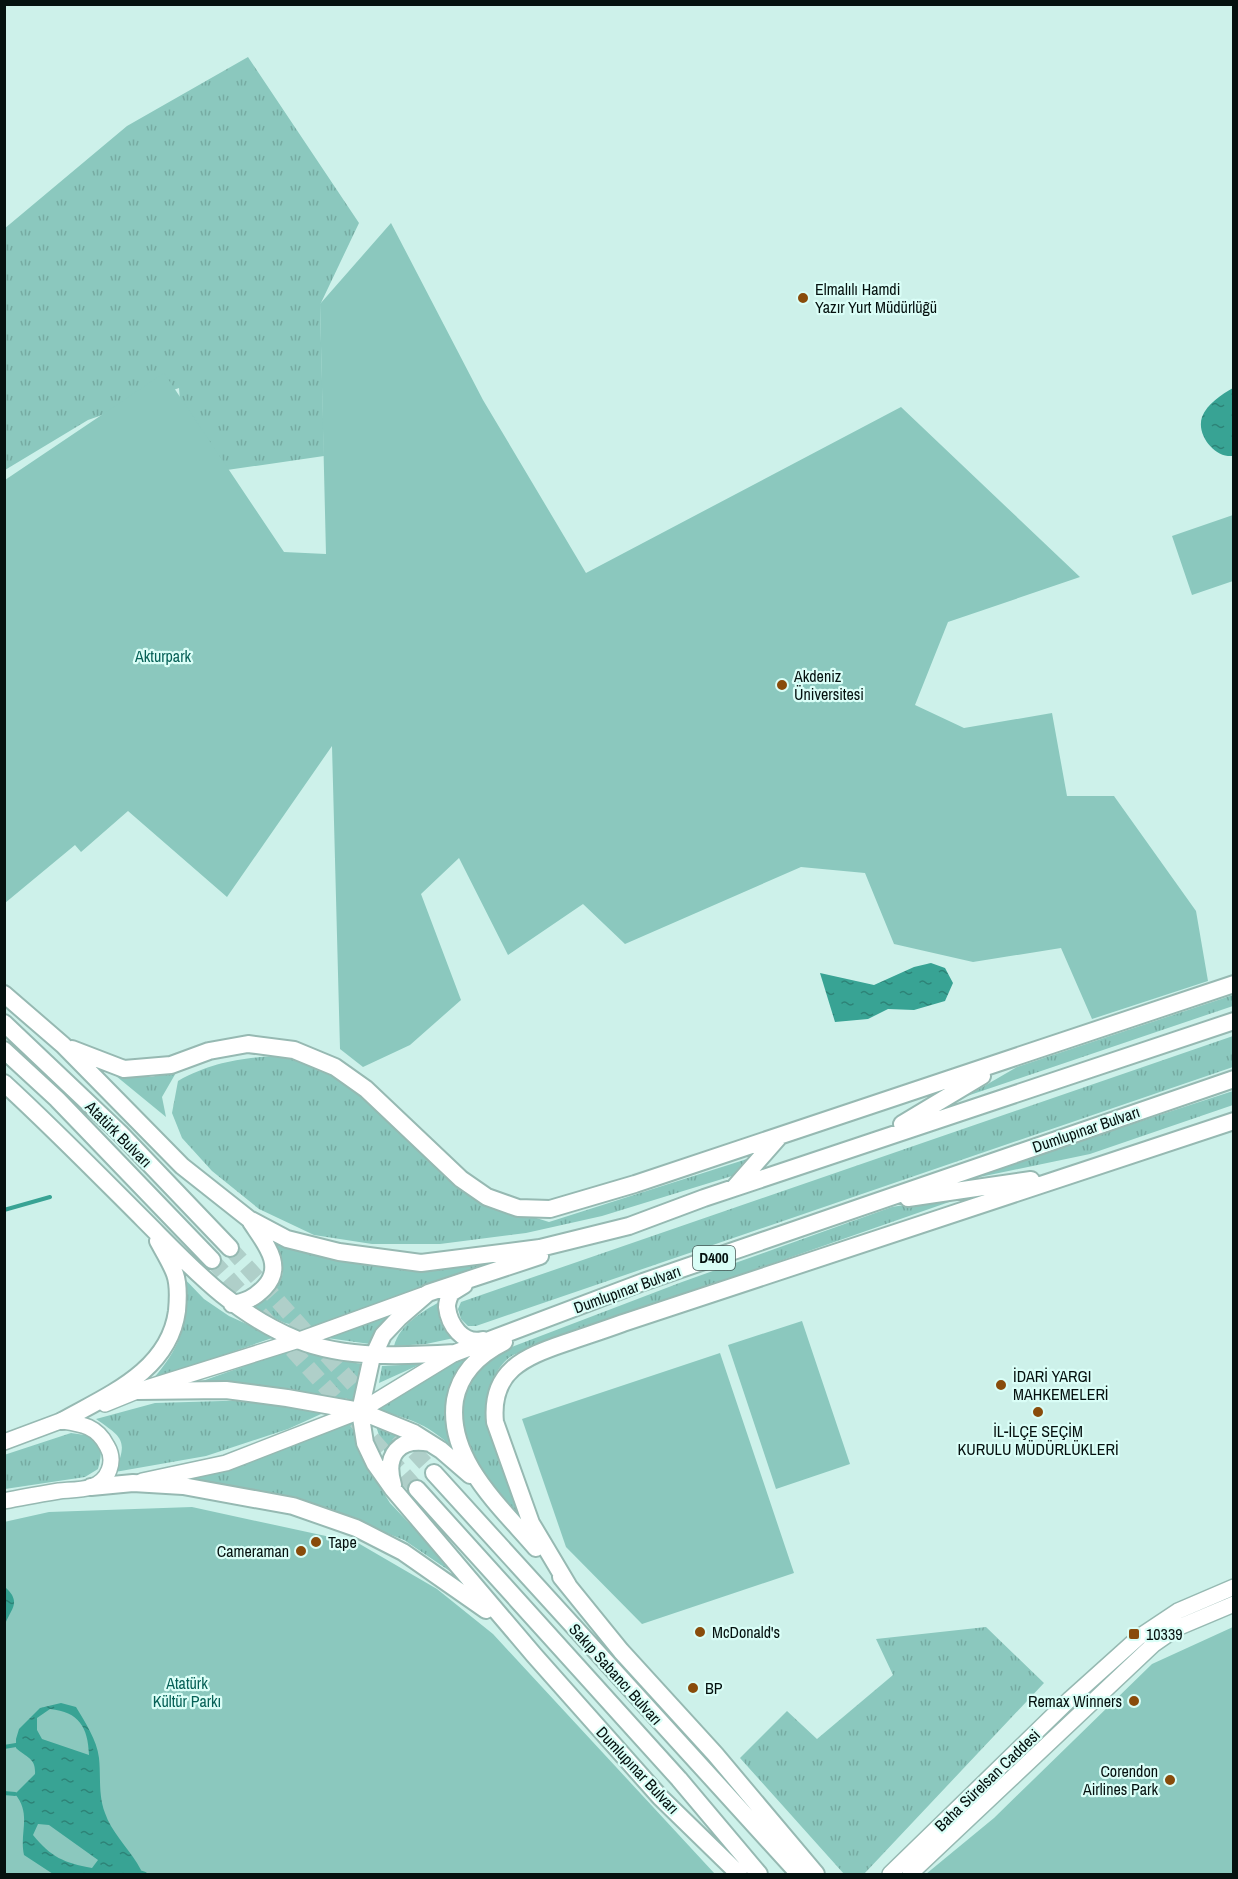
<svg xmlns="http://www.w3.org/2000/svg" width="1238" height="1879" font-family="'Archivo Narrow',sans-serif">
  <defs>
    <pattern id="grass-tufts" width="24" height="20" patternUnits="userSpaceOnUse" patternTransform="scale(1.5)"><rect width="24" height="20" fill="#8bc8be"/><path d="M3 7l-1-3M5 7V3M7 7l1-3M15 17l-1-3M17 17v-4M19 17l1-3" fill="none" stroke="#76aba2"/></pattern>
    <pattern id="water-ripples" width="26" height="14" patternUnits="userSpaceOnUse" patternTransform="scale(1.5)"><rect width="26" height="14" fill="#38a394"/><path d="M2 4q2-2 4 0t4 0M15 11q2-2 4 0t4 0" fill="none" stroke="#2d8377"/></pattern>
  </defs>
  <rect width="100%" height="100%" fill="#cdf1ea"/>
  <!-- grass -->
  <path fill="url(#grass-tufts)" d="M 248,57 L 359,223 L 320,305 L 324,456 L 186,476 L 179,388 L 88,420 L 5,470 L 4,229 L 127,126 Z
    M 1233,995 L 1233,1006 L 967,1096 L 1017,1067 Z
    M 1233,1036 L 1233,1067 L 476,1326 L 468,1326 L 461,1319 L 458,1309 L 461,1302 Z
    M 281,1055 L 321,1068 L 361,1094 L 433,1165 L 470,1197 L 549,1222 L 747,1159 L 732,1176 L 602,1216 L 526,1233 L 440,1244 L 372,1244 L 314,1235 L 259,1209 L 212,1171 L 182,1138 L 172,1113 L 178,1081 C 214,1061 241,1059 281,1055 Z
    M 177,1071 L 162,1097 L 166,1117 L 116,1076 L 151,1077 Z
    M 1233,1091 L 1233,1105 L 1090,1154 L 951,1183 Z
    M 975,1193 L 531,1348 C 525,1351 516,1353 510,1357 C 496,1367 488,1389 486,1406 C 485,1430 513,1494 523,1519 C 508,1502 491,1485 478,1467 C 455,1436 457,1389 485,1361 C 491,1355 501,1352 509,1348 L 682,1282 L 892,1207 Z
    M 272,1240 L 303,1252 L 352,1260 L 494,1261 L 310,1329 L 285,1323 L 251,1308 C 281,1291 294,1271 272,1240 Z
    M 179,1273 L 204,1299 L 229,1316 L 275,1337 L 152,1380 C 170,1360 184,1338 185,1310 C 186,1298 181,1284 179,1273 Z
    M 441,1301 C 436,1318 441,1327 454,1338 L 426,1344 L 394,1346 C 400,1324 422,1312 441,1301 Z
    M 394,1312 L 370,1344 L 327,1338 Z
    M 491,1342 L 458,1373 L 454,1449 C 425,1421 406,1418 369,1408 Z
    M 296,1348 L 364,1365 L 358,1381 L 356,1402 L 290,1389 L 239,1383 L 194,1384 Z
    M 421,1364 L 379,1383 L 382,1366 Z
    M 257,1400 L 330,1410 L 288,1429 L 206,1456 L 115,1472 C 128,1440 123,1438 96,1419 L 155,1403 Z
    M 352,1421 L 365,1463 L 390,1503 L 463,1580 L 404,1540 L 325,1509 L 181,1481 L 249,1463 Z
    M 375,1423 L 407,1433 L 396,1441 L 387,1460 Z
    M 71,1433 L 92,1436 C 103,1448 102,1454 98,1469 L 85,1477 L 5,1489 L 4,1455 Z
    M 986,1627 L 1044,1683 L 864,1874 L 844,1874 L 740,1758 L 787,1711 L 817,1739 L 893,1675 L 876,1639 Z"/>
  <!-- park -->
  <path fill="#8bc8be" d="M 391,223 L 483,400 L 586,573 L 901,407 L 1080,577 L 948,622 L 915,705 L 964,728 L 1052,713 L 1067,796 L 1114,796 L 1196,911 L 1208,981 L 1092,1019 L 1061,948 L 973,962 L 894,944 L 865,873 L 801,867 L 625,944 L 583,904 L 508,955 L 459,858 L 421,894 L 461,1000 L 410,1045 L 363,1067 L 340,1049 L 332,746 L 227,897 L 128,811 L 81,852 L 75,845 L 5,903 L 5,480 L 164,373 L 284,552 L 326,554 L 320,304 Z
    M 1233,515 L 1233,581 L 1192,595 L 1172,536 Z
    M 802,1321 L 850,1464 L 776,1489 L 728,1345 Z
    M 720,1353 L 794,1573 L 642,1624 L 566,1547 L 522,1419 Z
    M 192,1507 L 358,1543 L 437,1589 L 493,1634 L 715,1874 L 5,1874 L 4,1522 L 49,1512 Z
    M 1233,1627 L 1233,1874 L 926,1874 L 994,1818 L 1152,1664 Z"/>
  <!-- water -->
  <path fill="url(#water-ripples)" fill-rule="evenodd" d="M 1233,388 L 1233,456 C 1215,458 1196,435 1202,417 C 1207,404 1222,394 1233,388 Z
    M 931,963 L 945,968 L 953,983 L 945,1001 L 914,1010 L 888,1009 L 868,1019 L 835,1022 L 820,973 L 874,985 L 914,967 Z
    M 5,1587 C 22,1602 11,1609 5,1624 Z
    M 61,1703 L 76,1707 C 85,1722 97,1740 99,1758 C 101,1776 98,1795 105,1813 C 111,1831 127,1847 137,1863 L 141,1870 L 138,1874 L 53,1874 L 24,1855 C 19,1833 32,1814 15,1794 L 35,1774 C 36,1758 27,1758 16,1748 L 16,1739 L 19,1729 L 40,1708 ZM 50,1709 C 79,1712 88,1727 89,1755 L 42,1739 L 37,1730 L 37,1718 ZM 38,1824 L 49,1825 L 98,1860 L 92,1868 C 64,1863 51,1857 33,1835 Z"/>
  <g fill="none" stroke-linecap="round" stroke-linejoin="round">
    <!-- stream -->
    <path stroke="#38a394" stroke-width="4" d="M 4,1210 L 50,1197
      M 4,1747 L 16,1745
      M 4,1793 L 15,1794
      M 139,1872 L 145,1874"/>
    <!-- primary-tunnel -->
    <path stroke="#afcfc9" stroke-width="16" stroke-dasharray="16 8" stroke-linecap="butt" d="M 230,1248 L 371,1404
      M 212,1260 L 417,1489
      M 398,1434 L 434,1473"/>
    <defs>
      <path id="secondary" d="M 105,1404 L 137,1391 L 299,1340 L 423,1295
        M 4,1442 L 71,1417
        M 142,1481 L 226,1463 L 360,1411 L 455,1353
        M 4,1501 C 23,1497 41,1494 59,1491 C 69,1490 82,1490 91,1487 C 109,1481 116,1461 107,1446 C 97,1426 82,1424 62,1421
        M 890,1874 L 1070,1699 L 1139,1637 L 1178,1611 L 1234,1587
        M 910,1874 L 1154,1644 L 1177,1628 L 1234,1604"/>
      <path id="primary" d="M 4,994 L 63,1045 L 182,1166 L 249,1219 L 287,1239 L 339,1252 L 421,1263 L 540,1248 L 629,1226 L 704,1198 L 1234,1021
        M 4,1023 L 120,1133 L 230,1248
        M 72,1049 L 124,1069 L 171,1065 L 209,1051 L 248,1044 L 294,1050 L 335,1067 L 366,1089 L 461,1179 L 487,1197 L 518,1208 L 550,1209 L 635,1184 L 1234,984
        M 4,1050 L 57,1099 L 212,1260
        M 4,1083 C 52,1127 98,1174 144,1220 C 193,1269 232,1313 298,1340 C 345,1359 406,1356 455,1353 L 643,1282 L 1234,1079
        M 902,1124 L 982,1076
        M 734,1188 L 778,1138
        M 908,1198 L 1031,1180
        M 540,1256 L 428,1293 L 399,1318 L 383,1335 L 371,1361 L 360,1411 L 365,1443 L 375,1464 L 392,1488 L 534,1655 L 660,1797 L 739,1874
        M 464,1285 L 451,1293 C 449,1297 447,1303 447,1307 C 449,1325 463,1345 483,1340
        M 232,1304 C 246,1302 254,1298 264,1288 C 286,1266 264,1242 251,1222
        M 504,1342 C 480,1354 460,1373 455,1400 C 446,1459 501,1507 536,1548
        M 137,1391 L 226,1390 L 287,1398 L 360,1411 L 414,1433 L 441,1450 L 470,1475
        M 62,1421 C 108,1395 169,1371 177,1311 C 178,1300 179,1285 175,1274 C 171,1263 164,1252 158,1241
        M 434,1473 L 799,1874
        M 393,1485 C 384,1455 399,1437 430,1443
        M 91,1487 L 133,1483 L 183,1486 L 293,1506 L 356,1528 L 403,1552 L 486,1610
        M 417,1489 L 679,1779 L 759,1874
        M 561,1577 L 621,1651 L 715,1754 L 816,1874
        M 568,1585 L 531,1523 L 495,1422 C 490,1371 524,1357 565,1343 C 585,1336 604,1330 623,1323 L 1234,1121"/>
    </defs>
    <!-- secondary casing -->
    <use href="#secondary" stroke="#96b9b2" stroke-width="18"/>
    <!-- primary casing -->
    <use href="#primary" stroke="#96b9b2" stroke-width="20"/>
    <!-- secondary -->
    <use href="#secondary" stroke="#fff" stroke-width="15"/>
    <!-- primary -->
    <use href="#primary" stroke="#fff" stroke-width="16"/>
  </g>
  <!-- markers -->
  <g fill="#894c0b" stroke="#dafef7" stroke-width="2">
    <circle cx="803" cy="298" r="6"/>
    <circle cx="782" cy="685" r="6"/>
    <circle cx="1001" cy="1385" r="6"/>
    <circle cx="1038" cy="1412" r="6"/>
    <circle cx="316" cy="1542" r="6"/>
    <circle cx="301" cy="1551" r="6"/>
    <circle cx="700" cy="1632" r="6"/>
    <rect x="1128" y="1628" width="12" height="12" rx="3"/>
    <circle cx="693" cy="1688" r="6"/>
    <circle cx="1134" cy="1701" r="6"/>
    <circle cx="1170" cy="1780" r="6"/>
  </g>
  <g text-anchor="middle" stroke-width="4.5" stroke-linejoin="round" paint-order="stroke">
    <!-- shield labels -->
    <rect fill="#dafef7" stroke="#455855" stroke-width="1.5" x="693" y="1246" width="42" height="24" rx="4.5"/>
    <g font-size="15" font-weight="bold" fill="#05110f">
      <text x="714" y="1263">D400</text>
    </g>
    <!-- poi labels -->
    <g font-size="16" fill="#05110f" stroke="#dafef7" text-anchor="start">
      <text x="815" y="295">Elmalılı Hamdi<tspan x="815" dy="18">Yazır Yurt Müdürlüğü</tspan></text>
      <text x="794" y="682">Akdeniz<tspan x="794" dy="18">Üniversitesi</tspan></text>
      <text x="1013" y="1382">İDARİ YARGI<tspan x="1013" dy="18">MAHKEMELERİ</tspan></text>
      <text x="1038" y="1437" text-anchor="middle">İL-İLÇE SEÇİM<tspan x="1038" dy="18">KURULU MÜDÜRLÜKLERİ</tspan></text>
      <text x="328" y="1548">Tape</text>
      <text x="289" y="1557" text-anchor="end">Cameraman</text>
      <text x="712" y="1638">McDonald's</text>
      <text x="1146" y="1640">10339</text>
      <text x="705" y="1694">BP</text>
      <text x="1122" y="1707" text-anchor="end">Remax Winners</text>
      <text x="1158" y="1777" text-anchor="end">Corendon<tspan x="1158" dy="18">Airlines Park</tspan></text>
    </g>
    <!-- park labels -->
    <g font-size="16" fill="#076157" stroke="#dafef7">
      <text x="163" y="662">Akturpark</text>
      <text x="187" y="1689">Atatürk<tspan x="187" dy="18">Kültür Parkı</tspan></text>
    </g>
    <!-- street labels -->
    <g font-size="16" fill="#05110f" stroke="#dafef7">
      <text transform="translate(1086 1129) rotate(-19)" y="6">Dumlupınar Bulvarı</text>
      <text transform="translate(119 1134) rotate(45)" y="6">Atatürk Bulvarı</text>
      <text transform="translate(627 1289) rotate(-20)" y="6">Dumlupınar Bulvarı</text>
      <text transform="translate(616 1674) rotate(48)" y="6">Sakıp Sabancı Bulvarı</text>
      <text transform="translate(638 1770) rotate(47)" y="6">Dumlupınar Bulvarı</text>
      <text transform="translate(987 1780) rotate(-44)" y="6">Baha Sürelsan Caddesi</text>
    </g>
  </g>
  <!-- border -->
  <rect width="1238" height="1879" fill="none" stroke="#05110f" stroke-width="12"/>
</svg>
